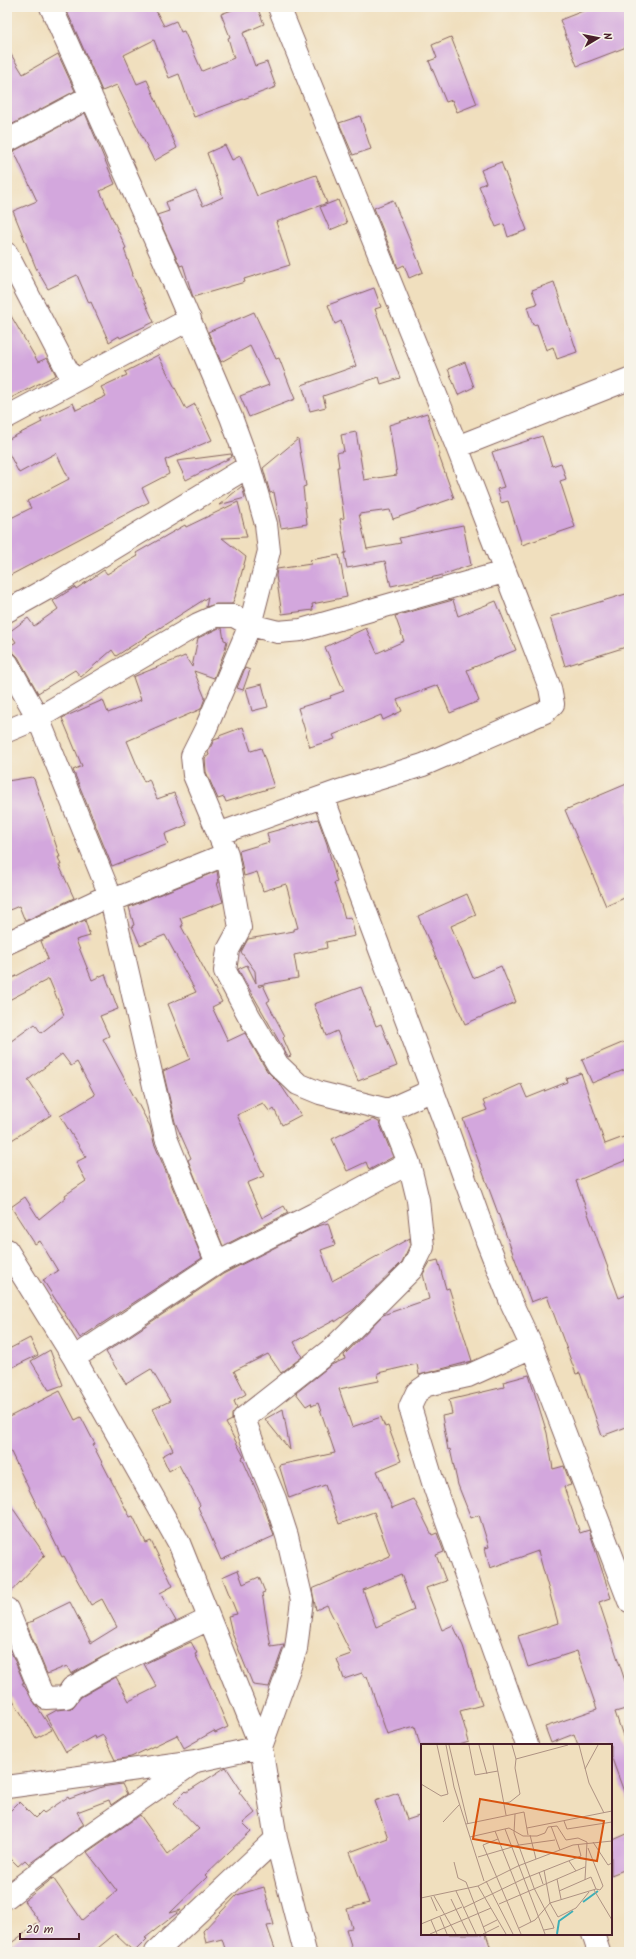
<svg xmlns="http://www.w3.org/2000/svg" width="636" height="1959" font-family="Kalam,sans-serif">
  <rect width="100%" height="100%" fill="#f7f3e8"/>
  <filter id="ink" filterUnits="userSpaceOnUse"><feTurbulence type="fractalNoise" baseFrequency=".025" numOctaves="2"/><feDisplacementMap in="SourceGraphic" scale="8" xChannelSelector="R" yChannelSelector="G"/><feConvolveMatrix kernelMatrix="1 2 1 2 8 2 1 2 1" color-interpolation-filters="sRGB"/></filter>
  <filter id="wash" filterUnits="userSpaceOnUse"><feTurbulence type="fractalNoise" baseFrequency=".012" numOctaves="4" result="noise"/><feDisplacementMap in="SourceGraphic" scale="16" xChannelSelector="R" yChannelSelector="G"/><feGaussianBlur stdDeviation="0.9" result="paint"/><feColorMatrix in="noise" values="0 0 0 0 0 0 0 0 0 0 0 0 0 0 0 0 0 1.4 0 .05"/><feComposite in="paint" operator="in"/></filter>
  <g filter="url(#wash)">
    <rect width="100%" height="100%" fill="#f0dfbe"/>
    <g id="blocks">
      <!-- building -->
      <path fill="#d3a7dd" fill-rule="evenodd" d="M 65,7 L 154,7 L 164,26 L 176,21 L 181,32 L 184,31 L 202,71 L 234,58 L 228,38 L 230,37 L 221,14 L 240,7 L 257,7 L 264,24 L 243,33 L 255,66 L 267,62 L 276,87 L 194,117 L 179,74 L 169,78 L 154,40 L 124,55 L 137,84 L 147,80 L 177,148 L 154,161 L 117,85 L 102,91 Z
        M 593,7 L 629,7 L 629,46 L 577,66 L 560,20 Z
        M 451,37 L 477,104 L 457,112 L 452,100 L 446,102 L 429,61 L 437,58 L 432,45 Z
        M 7,48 L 23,74 L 58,54 L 75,91 L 7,127 Z
        M 85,113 L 115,184 L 100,191 L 126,248 L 124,249 L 133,274 L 132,274 L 154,322 L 120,338 L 119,336 L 109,342 L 91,302 L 89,303 L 77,275 L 48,289 L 36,268 L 13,211 L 37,201 L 14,151 Z
        M 360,116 L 371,149 L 353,155 L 339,123 Z
        M 225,145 L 232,160 L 240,156 L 257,196 L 316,175 L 327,203 L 276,222 L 290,265 L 244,279 L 245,282 L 193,297 L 183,265 L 180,266 L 157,215 L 169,211 L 166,202 L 196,190 L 203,206 L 223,197 L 207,153 Z
        M 501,162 L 527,230 L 508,237 L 504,224 L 496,227 L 479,186 L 486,183 L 481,170 Z
        M 338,200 L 347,223 L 330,230 L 320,207 Z
        M 393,200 L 423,272 L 409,278 L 404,265 L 398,268 L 374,208 Z
        M 554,282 L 577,352 L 557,359 L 553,347 L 546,350 L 537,324 L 533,325 L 527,307 L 537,304 L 532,290 Z
        M 374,288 L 381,307 L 375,309 L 400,378 L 381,384 L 379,377 L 323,396 L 326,407 L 310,411 L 302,385 L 356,366 L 341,321 L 335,324 L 328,305 Z
        M 7,309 L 38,362 L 47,358 L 56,375 L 7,400 Z
        M 254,312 L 276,359 L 279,358 L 295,399 L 249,417 L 240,396 L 269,385 L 250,346 L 221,362 L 208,332 Z
        M 158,355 L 186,409 L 195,404 L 212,440 L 165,460 L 169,474 L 142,488 L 149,502 L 7,577 L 7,520 L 31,508 L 27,501 L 69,479 L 56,453 L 19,473 L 7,450 L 7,440 L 42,422 L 40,419 L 73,403 L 76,410 L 106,396 L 101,387 L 127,375 L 125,372 Z
        M 465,362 L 474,387 L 458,395 L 448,369 Z
        M 427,413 L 440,455 L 439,456 L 454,498 L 393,519 L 390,510 L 359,514 L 367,549 L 401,543 L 399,538 L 463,525 L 471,565 L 439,576 L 391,586 L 385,561 L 347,568 L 344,553 L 346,553 L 340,519 L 344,518 L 337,467 L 339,467 L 337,453 L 344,451 L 341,435 L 356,432 L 364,480 L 397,475 L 389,425 Z
        M 542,436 L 552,466 L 561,463 L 566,479 L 560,481 L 575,527 L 522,545 L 508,501 L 501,503 L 497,489 L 504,487 L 492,452 Z
        M 298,439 L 306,486 L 303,487 L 307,524 L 281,528 L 274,492 L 270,493 L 263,468 Z
        M 231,454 L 232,457 L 186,480 L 177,461 Z
        M 242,486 L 245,498 L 219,505 Z
        M 238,502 L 247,537 L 222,538 L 246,557 L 235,597 L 232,604 L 216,604 L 206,607 L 208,597 L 116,656 L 112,650 L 81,677 L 75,670 L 38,693 L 18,657 L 8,647 L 16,642 L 9,632 L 28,618 L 34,626 L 58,609 L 53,601 L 75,587 L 76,589 L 104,570 L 107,574 L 138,556 L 136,553 L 185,525 L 186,527 Z
        M 339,555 L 347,597 L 312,604 L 313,610 L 282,614 L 276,576 L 277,569 L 311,564 L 310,560 Z
        M 629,593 L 629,646 L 565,666 L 550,617 Z
        M 453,600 L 458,616 L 496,601 L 516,650 L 467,670 L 479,701 L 450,713 L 438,685 L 397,700 L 402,711 L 383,720 L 381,715 L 333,735 L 335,739 L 310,747 L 298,708 L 331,698 L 330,696 L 344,691 L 325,647 L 366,628 L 377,653 L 404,641 L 395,616 Z
        M 219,628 L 222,628 L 224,640 L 227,641 L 224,653 L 214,678 L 194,671 L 205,698 L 201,709 L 127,741 L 144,782 L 149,779 L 157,799 L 174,793 L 187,825 L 165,834 L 168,844 L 112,866 L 73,770 L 82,766 L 62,718 L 103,700 L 108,713 L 141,700 L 133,677 L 185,656 L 192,667 L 198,638 Z
        M 245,668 L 250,670 L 243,690 L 237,688 Z
        M 262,684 L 268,707 L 252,711 L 246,688 Z
        M 243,727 L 251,751 L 261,748 L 274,787 L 226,802 L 224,797 L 218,799 L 206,772 L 205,758 L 209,755 L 208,752 L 214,740 L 220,738 L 219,736 Z
        M 32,777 L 34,779 L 60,857 L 58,857 L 61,865 L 59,865 L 74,898 L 25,921 L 19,906 L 7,911 L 7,781 Z
        M 629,783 L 629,896 L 606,906 L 565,810 Z
        M 318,819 L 327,844 L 337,882 L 334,883 L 345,918 L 351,917 L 355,936 L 326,942 L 327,948 L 294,955 L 298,978 L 258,985 L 259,987 L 263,985 L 270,1000 L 267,1002 L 285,1036 L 283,1038 L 291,1056 L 288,1057 L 238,969 L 247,965 L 256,983 L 255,971 L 241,952 L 248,939 L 294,931 L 294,929 L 298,928 L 286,884 L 263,891 L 257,872 L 244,876 L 239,851 L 269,842 L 267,833 Z
        M 217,871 L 219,883 L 217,883 L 223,902 L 180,918 L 183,926 L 181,926 L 222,1002 L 212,1007 L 228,1041 L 245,1033 L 267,1071 L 280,1084 L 301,1115 L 282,1125 L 274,1109 L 270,1112 L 263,1103 L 237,1115 L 264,1176 L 247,1183 L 262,1218 L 284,1206 L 288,1213 L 223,1246 L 188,1160 L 191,1158 L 175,1122 L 163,1071 L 190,1059 L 168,1004 L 196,992 L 165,935 L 140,945 L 132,926 L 134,925 L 129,907 Z
        M 467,894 L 476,915 L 451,926 L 473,978 L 501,966 L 516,1002 L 465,1024 L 418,916 Z
        M 85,920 L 90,936 L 76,940 L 92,980 L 105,974 L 118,1009 L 100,1016 L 109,1036 L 103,1039 L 150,1126 L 154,1143 L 202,1258 L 80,1338 L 43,1280 L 58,1271 L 40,1241 L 35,1244 L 11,1207 L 25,1197 L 39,1219 L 66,1197 L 65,1195 L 86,1181 L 76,1162 L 86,1157 L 60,1116 L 95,1095 L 77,1062 L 71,1066 L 62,1054 L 28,1080 L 51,1115 L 7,1143 L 7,1044 L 35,1024 L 41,1033 L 64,1015 L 49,979 L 7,1001 L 7,981 L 48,959 L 41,941 Z
        M 361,987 L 376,1026 L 381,1024 L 397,1066 L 358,1081 L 337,1031 L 326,1036 L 314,1004 Z
        M 629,1040 L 629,1068 L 592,1083 L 582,1060 Z
        M 581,1073 L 605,1144 L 629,1135 L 629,1159 L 576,1181 L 619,1298 L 629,1294 L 629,1426 L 602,1436 L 580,1373 L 576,1374 L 547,1296 L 531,1302 L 463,1119 L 487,1110 L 483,1101 L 521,1084 L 527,1098 L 567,1082 L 566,1078 Z
        M 373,1119 L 379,1122 L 393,1157 L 369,1170 L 366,1162 L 347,1171 L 332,1139 Z
        M 328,1223 L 335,1245 L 321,1250 L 332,1281 L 410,1238 L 410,1245 L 402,1262 L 354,1309 L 335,1322 L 335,1320 L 294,1342 L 302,1357 L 281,1373 L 268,1354 L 234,1371 L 246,1394 L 234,1401 L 237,1408 L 232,1414 L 232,1420 L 226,1423 L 244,1457 L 242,1458 L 266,1512 L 274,1536 L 221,1560 L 198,1507 L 200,1505 L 179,1465 L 169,1471 L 162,1456 L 173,1450 L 153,1409 L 170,1401 L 151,1369 L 126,1384 L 106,1352 L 223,1274 L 315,1227 Z
        M 438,1260 L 446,1289 L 449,1288 L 472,1361 L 419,1375 L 417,1364 L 378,1373 L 379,1381 L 339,1389 L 352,1427 L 381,1417 L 385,1427 L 388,1426 L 401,1461 L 377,1471 L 392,1508 L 414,1499 L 432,1535 L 437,1533 L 444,1552 L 436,1555 L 446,1581 L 426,1588 L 442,1630 L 453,1625 L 463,1646 L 482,1705 L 460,1711 L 469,1742 L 459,1745 L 420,1745 L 415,1726 L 387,1734 L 367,1676 L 364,1677 L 362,1673 L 344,1679 L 337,1659 L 351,1654 L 327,1605 L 316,1610 L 312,1589 L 390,1556 L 374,1512 L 339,1524 L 325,1485 L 289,1498 L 279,1465 L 335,1453 L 318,1403 L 312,1406 L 311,1403 L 306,1406 L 296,1393 L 331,1365 L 345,1359 L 344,1355 L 383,1315 L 429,1299 L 423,1274 L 430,1262 ZM 401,1574 L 414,1610 L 376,1627 L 363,1590 Z
        M 30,1338 L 38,1355 L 7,1370 L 7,1350 Z
        M 50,1350 L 63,1385 L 49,1390 L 31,1361 Z
        M 529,1375 L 547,1433 L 553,1469 L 564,1466 L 571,1485 L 564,1487 L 580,1533 L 589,1530 L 611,1598 L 599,1602 L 629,1693 L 629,1708 L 615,1712 L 629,1754 L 629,1799 L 627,1800 L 611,1756 L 611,1745 L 578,1745 L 574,1734 L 551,1743 L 545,1727 L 597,1709 L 577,1651 L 528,1667 L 518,1636 L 558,1623 L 538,1551 L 490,1568 L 485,1548 L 489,1547 L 479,1515 L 471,1518 L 458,1485 L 450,1449 L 448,1450 L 442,1416 L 452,1414 L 449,1400 L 504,1387 L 503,1382 Z
        M 60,1391 L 75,1420 L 81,1417 L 95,1444 L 93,1445 L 130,1517 L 133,1516 L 146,1543 L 151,1541 L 173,1586 L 160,1593 L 176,1621 L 102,1657 L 71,1674 L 67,1666 L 47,1674 L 26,1623 L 34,1621 L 33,1620 L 70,1602 L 91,1643 L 117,1627 L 102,1599 L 91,1605 L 64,1556 L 62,1557 L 7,1444 L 7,1418 Z
        M 283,1409 L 290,1450 L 265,1419 Z
        M 7,1500 L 45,1555 L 7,1596 Z
        M 238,1570 L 243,1584 L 259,1577 L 265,1592 L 262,1593 L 271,1647 L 284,1645 L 269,1687 L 253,1685 L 232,1633 L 228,1616 L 237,1614 L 222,1577 Z
        M 7,1642 L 24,1683 L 22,1683 L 52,1730 L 36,1738 L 7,1690 Z
        M 191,1642 L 197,1653 L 195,1654 L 208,1680 L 228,1727 L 215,1733 L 214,1731 L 184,1748 L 177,1735 L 131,1757 L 115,1760 L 103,1735 L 95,1739 L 94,1736 L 66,1752 L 46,1716 L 57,1710 L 72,1708 L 81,1697 L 116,1677 L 129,1701 L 157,1687 L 144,1664 Z
        M 226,1767 L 241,1790 L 239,1792 L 255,1813 L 243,1823 L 251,1831 L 205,1875 L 207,1877 L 170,1913 L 181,1910 L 145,1938 L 147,1939 L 134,1952 L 115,1934 L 93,1952 L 7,1952 L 7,1946 L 40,1922 L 24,1901 L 53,1878 L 82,1920 L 117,1891 L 87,1852 L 140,1815 L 168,1854 L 199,1829 L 174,1803 L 186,1791 L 187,1792 Z
        M 122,1784 L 127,1794 L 111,1805 L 109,1800 L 77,1812 L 84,1824 L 29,1864 L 25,1860 L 18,1866 L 7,1855 L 7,1814 L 19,1802 L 35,1818 L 42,1811 L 44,1813 L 68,1797 L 69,1799 L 102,1787 Z
        M 398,1793 L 407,1820 L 422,1815 L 422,1934 L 486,1934 L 492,1952 L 353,1952 L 346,1929 L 352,1928 L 347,1909 L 369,1903 L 350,1852 L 388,1838 L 375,1801 Z
        M 629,1833 L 629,1868 L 611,1875 L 611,1841 Z
        M 264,1887 L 274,1925 L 267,1926 L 276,1952 L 226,1952 L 222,1939 L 206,1943 L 203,1931 L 237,1895 Z"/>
    </g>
  </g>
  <g filter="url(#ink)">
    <use href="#blocks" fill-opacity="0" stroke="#84625e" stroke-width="1"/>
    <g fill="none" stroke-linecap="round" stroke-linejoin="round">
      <defs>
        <path id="minor" d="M 7,141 L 91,96
          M 7,254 L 73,381
          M 7,417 L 190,319
          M 457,447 L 629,379
          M 7,611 L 50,587 L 249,466
          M 7,663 L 38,718 L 110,895 L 166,1138 L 217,1263
          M 7,731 L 38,718 L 198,624 L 216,616 L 234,616 L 250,625 L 278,632 L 301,630 L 504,572
          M 323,797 L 447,1129 L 487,1241 L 511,1302 L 532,1347 L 629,1601
          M 218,834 L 339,791 L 423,765 L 545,712 L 553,704 L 550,688 L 457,447 L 279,7
          M 7,943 L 110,895 L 118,898 L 227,854
          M 388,1110 L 433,1090
          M 7,1250 L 74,1358 L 179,1543 L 261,1747 L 276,1839 L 305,1952
          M 74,1358 L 217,1263 L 314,1214 L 409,1163
          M 7,1609 L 41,1692 L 46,1698 L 66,1697 L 72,1688 L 107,1668 L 209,1619
          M 527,1745 L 435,1489 L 410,1407 L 417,1392 L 427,1385 L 468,1376 L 532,1347
          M 7,1787 L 196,1761 L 261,1747 L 296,1649 L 302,1600 L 287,1536 L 275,1499 L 258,1458 L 244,1418 L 333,1348 L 412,1269 L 423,1247 L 418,1200 L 409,1163 L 388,1110 L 320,1093 L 298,1084 L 278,1065 L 249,1016 L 225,971 L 228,950 L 240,928 L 227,854 L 194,775 L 192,756 L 206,728 L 250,625 L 269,551 L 266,524 L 249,466 L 231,417 L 165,262 L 51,7
          M 7,1897 L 74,1846 L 193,1763
          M 593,1934 L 599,1952
          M 156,1952 L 276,1839"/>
      </defs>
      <!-- minor casing -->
      <use href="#minor" stroke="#84625e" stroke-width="24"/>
      <!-- minor -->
      <use href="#minor" stroke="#fff" stroke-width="22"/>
    </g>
  </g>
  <!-- overview -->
  <g transform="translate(421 1744)">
    <rect width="191" height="191" fill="#f0dfbe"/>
    <path fill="none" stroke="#3eafb7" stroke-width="2" d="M 162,158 L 177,147M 136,190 L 138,177 L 152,167"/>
    <path fill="none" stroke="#ae9283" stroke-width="1" d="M 25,1 L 33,43 L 63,137M 28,1 L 47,80M 48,1 L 54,31 L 77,27M 58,1 L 66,30M 72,1 L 85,71M 91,1 L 95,15 L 147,1M 158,1 L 168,39 L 183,69M 164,25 L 177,1M 0,40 L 20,52 L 27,50 L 16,1M 83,59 L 89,58 L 99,50 L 94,24 L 95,15M 94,70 L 93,89 L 99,105 L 113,144 L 132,181 L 133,184 L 123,186M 143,77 L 146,85 L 191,78M 22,78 L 38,61M 45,80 L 103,68 L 107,91M 130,82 L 139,106M 106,84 L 191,67M 84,85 L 124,190M 74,87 L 110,178M 109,91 L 115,115M 49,93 L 88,84 L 102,92 L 116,92 L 124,89 L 127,83 L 136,82 L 145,96 L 157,94 L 166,98 L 164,136M 77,95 L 62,101 L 100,190M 172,98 L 187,121 L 191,119M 167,104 L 182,142 L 179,146 L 175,145M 57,113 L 98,101 L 134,96M 148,117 L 155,127M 33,118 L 37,134 L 45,138 L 65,190M 123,126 L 129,159 L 137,173 L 155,164 L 168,148M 118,128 L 122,140M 136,135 L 140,155M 65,137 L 92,190M 57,142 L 85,190M 173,146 L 191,176M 35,147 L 55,190M 13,152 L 35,190M 10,153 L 16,167M 0,154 L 57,142 L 97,122 L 152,101 L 191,97M 30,155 L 47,190M 78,160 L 164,123M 42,164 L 102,135 L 160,112 L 157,100M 19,173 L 26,190M 10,176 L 16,190M 0,180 L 41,163M 62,183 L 76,176M 98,184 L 114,176 L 129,159 L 175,145 L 170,133 L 138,147M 9,190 L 70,164M 62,190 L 78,182"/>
    <path fill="#d8530f" fill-opacity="0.15" stroke="#d8530f" stroke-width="2" d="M 59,55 L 183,77 L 176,117 L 52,95 Z"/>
    <rect width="191" height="191" fill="none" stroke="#4a1f2b" stroke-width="2"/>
  </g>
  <!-- margin -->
  <rect width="636" height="1959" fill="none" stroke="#f7f3e8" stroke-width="24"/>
  <!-- north arrow -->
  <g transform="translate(598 38) rotate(80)" stroke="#f7f3e8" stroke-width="3" paint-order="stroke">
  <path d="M0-3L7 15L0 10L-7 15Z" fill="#4a1f2b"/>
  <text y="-6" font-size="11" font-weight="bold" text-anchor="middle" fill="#4a1f2b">N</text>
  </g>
  <!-- scale -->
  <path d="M20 1933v6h59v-6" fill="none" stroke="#4a1f2b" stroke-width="2"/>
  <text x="26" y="1933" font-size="12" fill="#4a1f2b" stroke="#f7f3e8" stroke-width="3" paint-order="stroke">20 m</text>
</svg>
